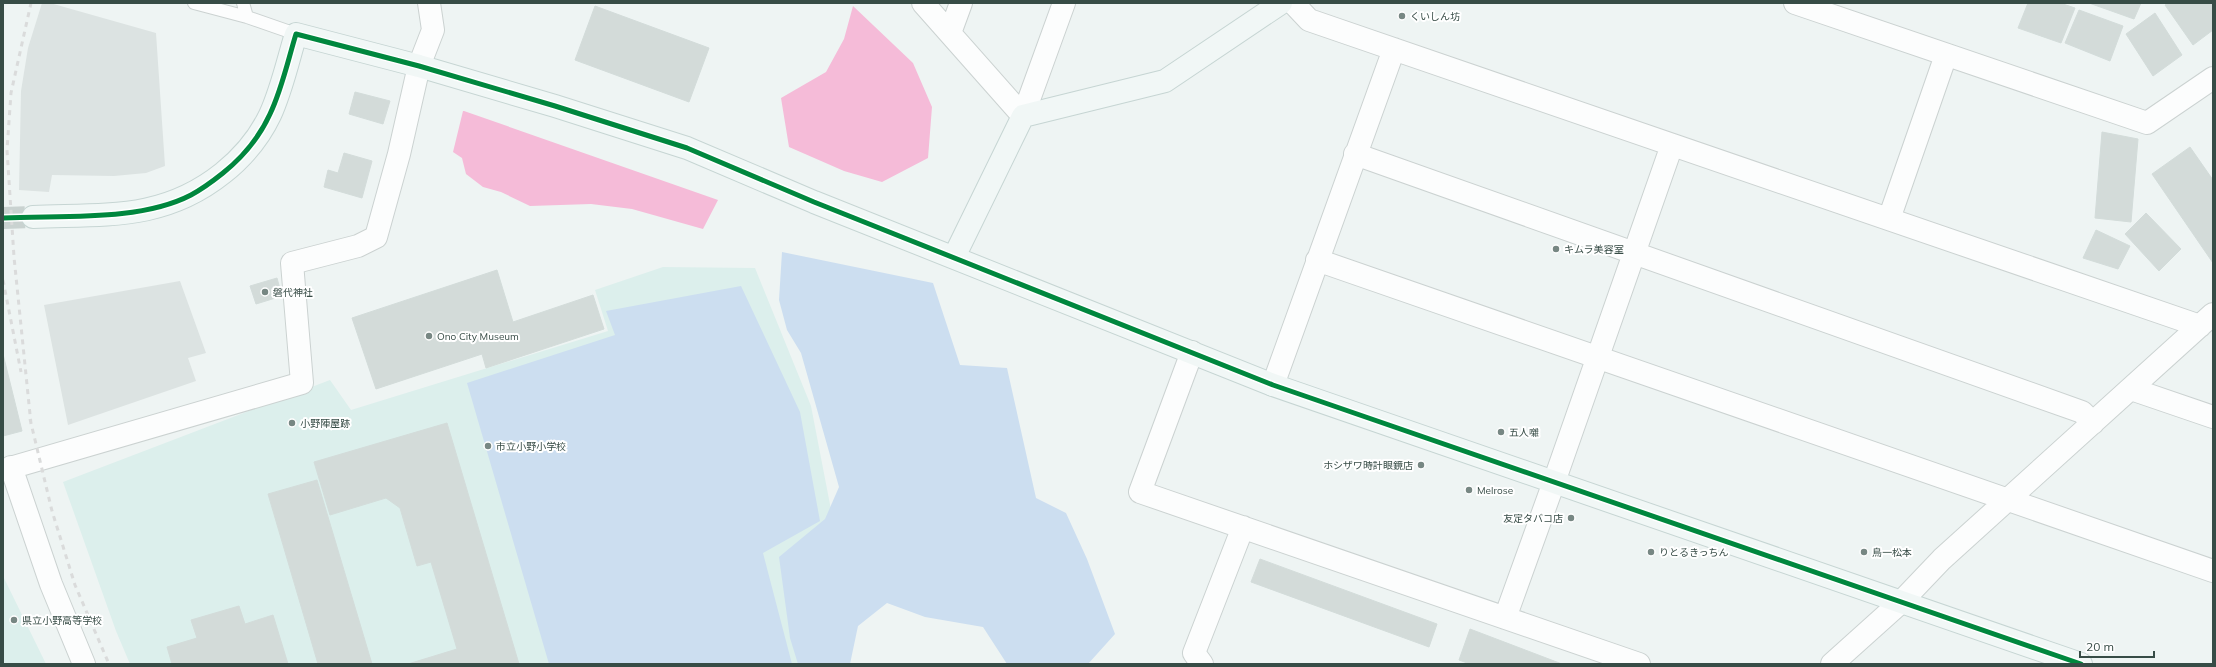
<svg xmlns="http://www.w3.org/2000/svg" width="2216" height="667" font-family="Mulish,'Noto Sans JP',sans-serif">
  <rect width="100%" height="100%" fill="#eef4f3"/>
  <!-- education -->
  <path fill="#dcefec" d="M 663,267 L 755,268 L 811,406 L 833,520 L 806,664 L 130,664 L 116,631 L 63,482 L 330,380 L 351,410 L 608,331 L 595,290 Z
    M 3,576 L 46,664 L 3,664 Z"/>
  <!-- green -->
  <path fill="#ccdef0" d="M 782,252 L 933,283 L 960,365 L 1007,368 L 1036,498 L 1066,513 L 1087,559 L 1115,634 L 1088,664 L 1007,664 L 983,627 L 925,617 L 887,603 L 858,626 L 850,664 L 798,664 L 790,638 L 779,557 L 825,519 L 839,487 L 801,353 L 787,330 L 779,300 Z
    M 741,286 L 800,412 L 820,521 L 763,553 L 792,664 L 549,664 L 467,383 L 615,335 L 606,311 Z"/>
  <!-- parking -->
  <path fill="#dce3e2" d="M 42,3 L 50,3 L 156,33 L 165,166 L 146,173 L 114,176 L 52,175 L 49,192 L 19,190 L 21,91 L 28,48 Z
    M 180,281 L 206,353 L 188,358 L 196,381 L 68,425 L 44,305 Z"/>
  <!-- water -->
  <path fill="#f5bbd8" d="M 853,6 L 913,63 L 932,107 L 928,158 L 882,182 L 844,171 L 789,147 L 781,98 L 826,72 L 844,39 Z
    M 463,111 L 464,111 L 718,200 L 703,229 L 632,209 L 591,204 L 530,206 L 501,192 L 483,187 L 466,174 L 462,158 L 453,152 Z"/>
  <!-- building -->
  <path fill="#d3dbd9" stroke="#d3dcda" d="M 2028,3 L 2060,3 L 2075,8 L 2061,43 L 2018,28 Z
    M 2089,3 L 2141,3 L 2134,19 Z
    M 2168,3 L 2213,3 L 2213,30 L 2193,45 L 2165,5 Z
    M 595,6 L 709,48 L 689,102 L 575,60 Z
    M 2079,10 L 2123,26 L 2110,61 L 2065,43 Z
    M 2155,13 L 2182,55 L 2153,76 L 2126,34 Z
    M 355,92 L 390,101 L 383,124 L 349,114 Z
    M 2102,132 L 2138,139 L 2131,222 L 2095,218 Z
    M 2190,147 L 2213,180 L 2213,263 L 2152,174 Z
    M 344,153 L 372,161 L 362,198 L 324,187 L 328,170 L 338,173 Z
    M 2146,213 L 2181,249 L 2159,271 L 2125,234 Z
    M 2096,230 L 2130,246 L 2118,269 L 2083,258 Z
    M 497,270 L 513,322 L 593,295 L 604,329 L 486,368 L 482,354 L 376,389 L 352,318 Z
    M 277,278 L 282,296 L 256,304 L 250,286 Z
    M 3,354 L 22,431 L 3,436 Z
    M 447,423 L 519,664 L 408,664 L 457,649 L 431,562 L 417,566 L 400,508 L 386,498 L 330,515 L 314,462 Z
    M 317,480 L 372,664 L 318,664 L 268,494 Z
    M 1260,559 L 1437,624 L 1429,647 L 1251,582 Z
    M 239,606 L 245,624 L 273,615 L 288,664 L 172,664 L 167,647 L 197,638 L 191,620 Z
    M 1470,629 L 1562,664 L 1470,664 L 1459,660 Z"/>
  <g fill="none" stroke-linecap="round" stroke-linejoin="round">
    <!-- secondary-tunnel -->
    <path stroke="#c9d2d0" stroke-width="22" stroke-dasharray="22 11" stroke-linecap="butt" d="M 3,218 L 33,217"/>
    <defs>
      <path id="lane" d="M 194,3 L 247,17 L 296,34
        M 243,3 L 247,17"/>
      <path id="street" d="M 923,3 L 1023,116 L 1064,3
        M 1293,3 L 1309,20 L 2200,326
        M 1795,3 L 2147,123 L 2213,78
        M 950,33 L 961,3
        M 1355,154 L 2082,412 L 2093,423
        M 1889,219 L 1946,55
        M 1317,260 L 2213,571
        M 1192,352 L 1140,492 L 1639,664
        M 1273,385 L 1394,49
        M 2131,389 L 2213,417
        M 11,467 L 51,584 L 84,664
        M 3,470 L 302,383 L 292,263 L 358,246 L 376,237 L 399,154 L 419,66 L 433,30 L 429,3
        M 1505,618 L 1554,482 L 1672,145
        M 1202,664 L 1194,653 L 1243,527
        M 1832,664 L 1901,602 L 1942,559 L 2213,314"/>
      <path id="secondary" d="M 33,217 C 105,214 163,221 223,173 C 243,157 259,138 270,115 C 282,89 288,60 296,34 L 419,66 L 555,106 L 687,148 L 814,202 L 1273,385 L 2081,664
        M 954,257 L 1023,116 L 1165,81 L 1281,3"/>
    </defs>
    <!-- lane casing -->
    <use href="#lane" stroke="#cbd2d1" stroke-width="14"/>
    <!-- street casing -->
    <use href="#street" stroke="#cbd2d1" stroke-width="24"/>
    <!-- secondary casing -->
    <use href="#secondary" stroke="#c6d5d3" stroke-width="24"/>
    <!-- lane -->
    <use href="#lane" stroke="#fcfdfd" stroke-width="12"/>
    <!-- street -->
    <use href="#street" stroke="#fcfdfd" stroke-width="22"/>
    <!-- secondary -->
    <use href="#secondary" stroke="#f1f7f6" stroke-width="22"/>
    <!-- rail -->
    <path stroke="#dadbdb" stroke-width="3" stroke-dasharray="5 5" stroke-linecap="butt" d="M 3,280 L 21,372
      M 30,419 L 52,511 L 75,585 L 109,664
      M 31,424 L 14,257 L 7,150 L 11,93 L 31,3"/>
    <defs>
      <path id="cycleway" d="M 3,218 C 61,215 139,222 191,195 C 202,189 213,181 223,173 C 243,157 259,138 270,114 C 282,89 288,60 296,34 L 419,66 L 555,106 L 687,148 L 814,202 L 1273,385 L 2081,664"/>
    </defs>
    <!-- cycleway casing -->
    <use href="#cycleway" stroke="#fff" stroke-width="8"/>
    <!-- cycleway -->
    <use href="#cycleway" stroke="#00873e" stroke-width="5"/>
  </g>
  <!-- markers -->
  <g fill="#778783" stroke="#fff" stroke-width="1.5">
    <circle cx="1402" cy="16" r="4"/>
    <circle cx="1556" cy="249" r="4"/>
    <circle cx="265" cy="292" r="4"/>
    <circle cx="429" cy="336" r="4"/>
    <circle cx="292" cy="423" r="4"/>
    <circle cx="1501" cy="432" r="4"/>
    <circle cx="488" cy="446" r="4"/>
    <circle cx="1421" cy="465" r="4"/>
    <circle cx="1469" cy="490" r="4"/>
    <circle cx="1571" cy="518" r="4"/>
    <circle cx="1651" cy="552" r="4"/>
    <circle cx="1864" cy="552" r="4"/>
    <circle cx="14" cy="620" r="4"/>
  </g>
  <g text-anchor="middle" stroke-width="4" stroke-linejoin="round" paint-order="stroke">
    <!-- poi labels -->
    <g font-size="10" fill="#374c46" stroke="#fff" text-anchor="start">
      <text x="1410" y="20">くいしん坊</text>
      <text x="1564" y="253">キムラ美容室</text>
      <text x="273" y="296">磐代神社</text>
      <text x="437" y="340">Ono City Museum</text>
      <text x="300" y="427">小野陣屋跡</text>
      <text x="1509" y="436">五人囃</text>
      <text x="496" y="450">市立小野小学校</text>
      <text x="1413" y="469" text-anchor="end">ホシザワ時計眼鏡店</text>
      <text x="1477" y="494">Melrose</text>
      <text x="1563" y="522" text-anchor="end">友定タバコ店</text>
      <text x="1659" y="556">りとるきっちん</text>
      <text x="1872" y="556">鳥一松本</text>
      <text x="22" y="624">県立小野高等学校</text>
    </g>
  </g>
  <!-- border -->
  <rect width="2216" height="667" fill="none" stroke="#374c46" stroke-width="8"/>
  <!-- scale -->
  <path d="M2080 651v6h74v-6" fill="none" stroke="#374c46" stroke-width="2"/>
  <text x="2086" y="651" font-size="12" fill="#374c46" stroke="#ffffff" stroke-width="3" paint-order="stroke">20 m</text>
</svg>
